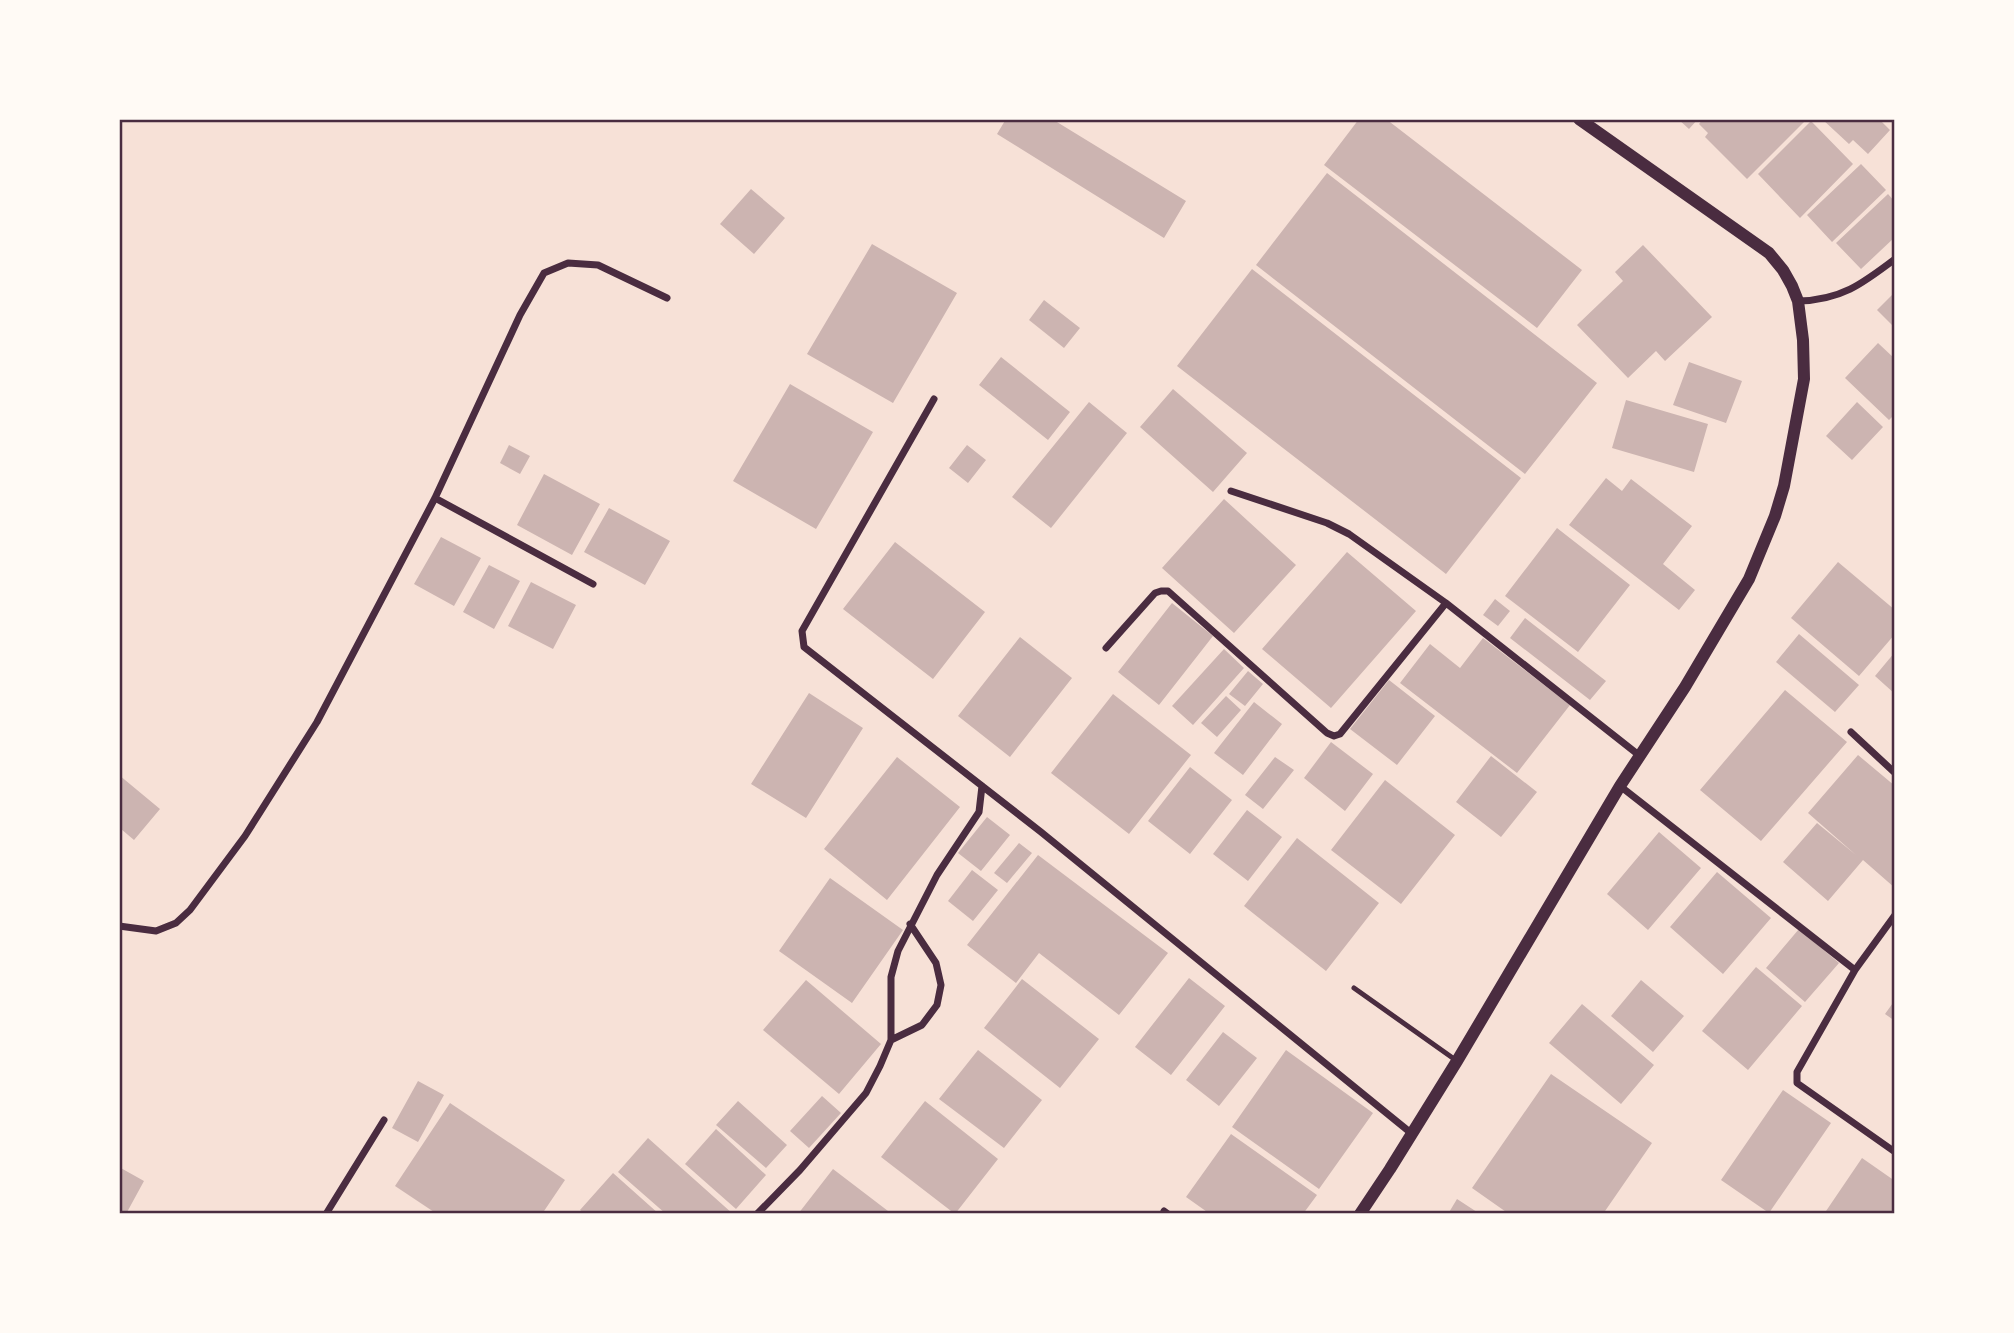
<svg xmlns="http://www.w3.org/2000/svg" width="2014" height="1333" font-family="'PT Sans',sans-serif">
  <rect width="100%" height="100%" fill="#f7e1d7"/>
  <!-- building -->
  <path fill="#ccb4b1" d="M 1006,119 L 1052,119 L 1186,201 L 1164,238 L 997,134 Z
    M 1359,119 L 1386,119 L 1582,270 L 1537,328 L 1324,165 Z
    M 1678,119 L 1698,119 L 1689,129 Z
    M 1703,119 L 1807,119 L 1747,179 L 1705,137 L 1708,133 L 1699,124 Z
    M 1822,119 L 1879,119 L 1890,130 L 1868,154 L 1853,140 L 1849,144 Z
    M 1811,121 L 1853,164 L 1800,218 L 1758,174 Z
    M 1861,164 L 1886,190 L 1832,242 L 1807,215 Z
    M 1327,173 L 1597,383 L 1525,474 L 1256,265 Z
    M 751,189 L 785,218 L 754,254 L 720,224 Z
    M 1888,194 L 1895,202 L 1895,237 L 1861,269 L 1836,243 Z
    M 872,244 L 957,293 L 893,403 L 807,354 Z
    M 1643,245 L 1712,317 L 1665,361 L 1656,351 L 1628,378 L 1577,325 L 1623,281 L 1615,272 Z
    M 1252,269 L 1521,478 L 1446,574 L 1177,366 Z
    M 1895,292 L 1895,328 L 1877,310 Z
    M 1044,300 L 1080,328 L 1064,348 L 1029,320 Z
    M 1878,343 L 1895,359 L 1895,414 L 1889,420 L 1845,378 Z
    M 1001,357 L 1070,412 L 1048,440 L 979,385 Z
    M 1689,362 L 1742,381 L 1726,423 L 1673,405 Z
    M 790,384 L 873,432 L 816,529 L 733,481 Z
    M 1173,389 L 1247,453 L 1213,492 L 1140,427 Z
    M 1626,400 L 1708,424 L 1694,472 L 1612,448 Z
    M 1089,402 L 1127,433 L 1051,528 L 1012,497 Z
    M 1857,402 L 1883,427 L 1852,460 L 1826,436 Z
    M 509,445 L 530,456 L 520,474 L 500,463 Z
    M 967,445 L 986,460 L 968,483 L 949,468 Z
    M 544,474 L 600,504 L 572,555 L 517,525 Z
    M 1606,478 L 1622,491 L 1631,479 L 1692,526 L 1663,564 L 1695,590 L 1679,610 L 1569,525 Z
    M 1224,499 L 1296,565 L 1234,633 L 1162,568 Z
    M 609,508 L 670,541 L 645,585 L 584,552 Z
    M 1557,528 L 1630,585 L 1578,652 L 1505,596 Z
    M 441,537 L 481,558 L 454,606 L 414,584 Z
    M 895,542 L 985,612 L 933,679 L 843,609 Z
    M 1347,552 L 1416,611 L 1331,708 L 1262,649 Z
    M 1838,562 L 1895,610 L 1895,634 L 1859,676 L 1791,618 Z
    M 489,565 L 520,581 L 494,629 L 463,612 Z
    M 531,582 L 576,605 L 553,649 L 508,626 Z
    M 1495,599 L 1510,611 L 1498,626 L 1483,615 Z
    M 1172,603 L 1213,636 L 1159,705 L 1118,672 Z
    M 1525,618 L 1606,681 L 1590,700 L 1510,638 Z
    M 1799,634 L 1859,685 L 1835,712 L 1776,662 Z
    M 1020,637 L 1072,678 L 1010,757 L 958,716 Z
    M 1483,638 L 1570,705 L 1517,773 L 1400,683 L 1430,644 L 1460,668 Z
    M 1224,649 L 1244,668 L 1193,725 L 1172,706 Z
    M 1895,652 L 1895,694 L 1875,676 Z
    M 1248,671 L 1263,684 L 1245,706 L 1229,694 Z
    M 1389,680 L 1435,716 L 1397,765 L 1350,729 Z
    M 1785,690 L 1847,742 L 1761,841 L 1700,790 Z
    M 809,693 L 863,728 L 806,818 L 751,784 Z
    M 1113,694 L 1191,755 L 1129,834 L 1051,773 Z
    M 1226,696 L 1241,710 L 1217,737 L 1201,723 Z
    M 1254,702 L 1282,724 L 1243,775 L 1214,753 Z
    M 1331,742 L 1373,774 L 1345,811 L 1304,778 Z
    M 1858,755 L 1895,786 L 1895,888 L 1863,860 L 1828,901 L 1783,862 L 1817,823 L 1856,855 L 1808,813 Z
    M 1491,756 L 1537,792 L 1501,837 L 1456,802 Z
    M 897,757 L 960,807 L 887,900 L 824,849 Z
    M 1275,757 L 1294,770 L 1263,809 L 1245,795 Z
    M 1190,767 L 1232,800 L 1190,854 L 1148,821 Z
    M 119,775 L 160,809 L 134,840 L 121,829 L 119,831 Z
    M 1385,780 L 1455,835 L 1401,904 L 1331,850 Z
    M 1247,810 L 1282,837 L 1248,881 L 1213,854 Z
    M 987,817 L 1010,835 L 981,871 L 958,853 Z
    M 1659,832 L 1701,868 L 1648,930 L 1607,894 Z
    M 1297,838 L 1379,903 L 1326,971 L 1244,906 Z
    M 1019,843 L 1032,853 L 1007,883 L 994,873 Z
    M 1038,855 L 1168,953 L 1119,1015 L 1039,953 L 1016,983 L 967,945 Z
    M 972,870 L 998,890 L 973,921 L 948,901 Z
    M 1717,872 L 1771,918 L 1723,974 L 1670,927 Z
    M 830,878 L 903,930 L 852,1003 L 779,951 Z
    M 1799,929 L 1839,963 L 1805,1002 L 1766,968 Z
    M 1756,967 L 1802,1006 L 1748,1070 L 1702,1031 Z
    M 1189,978 L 1225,1006 L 1171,1075 L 1135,1047 Z
    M 1022,979 L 1099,1039 L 1060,1088 L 984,1028 Z
    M 806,980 L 881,1044 L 839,1094 L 763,1030 Z
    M 1641,980 L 1684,1016 L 1653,1052 L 1611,1016 Z
    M 1895,1000 L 1895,1021 L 1885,1014 Z
    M 1582,1004 L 1654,1065 L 1621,1104 L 1549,1043 Z
    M 1223,1032 L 1257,1058 L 1219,1106 L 1186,1080 Z
    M 978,1050 L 1042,1100 L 1004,1148 L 939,1099 Z
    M 1286,1050 L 1373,1113 L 1319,1189 L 1232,1127 Z
    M 1551,1074 L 1652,1143 L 1603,1214 L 1509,1214 L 1472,1188 Z
    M 418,1081 L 444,1095 L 418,1142 L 392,1128 Z
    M 1783,1090 L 1831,1123 L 1769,1213 L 1721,1180 Z
    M 822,1096 L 841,1113 L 809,1148 L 790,1131 Z
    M 738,1101 L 787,1145 L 766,1168 L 716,1125 Z
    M 925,1101 L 998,1159 L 955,1214 L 881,1157 Z
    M 450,1103 L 565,1180 L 542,1214 L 437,1214 L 395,1186 Z
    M 716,1129 L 766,1175 L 736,1209 L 685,1164 Z
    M 1231,1134 L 1317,1195 L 1303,1214 L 1210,1214 L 1186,1197 Z
    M 648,1138 L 733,1214 L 666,1214 L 618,1172 Z
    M 1862,1158 L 1895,1181 L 1895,1214 L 1824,1214 Z
    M 119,1167 L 144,1181 L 126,1214 L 119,1214 Z
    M 833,1169 L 888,1211 L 885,1214 L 798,1214 Z
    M 613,1173 L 659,1214 L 585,1214 L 580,1210 Z
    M 1457,1199 L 1480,1214 L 1448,1214 Z"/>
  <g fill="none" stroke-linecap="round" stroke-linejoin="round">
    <!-- service -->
    <path stroke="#4a2c40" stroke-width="5" d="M 1354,988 L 1457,1061"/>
    <!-- minor -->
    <path stroke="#4a2c40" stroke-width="7" d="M 1798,301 C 1841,300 1862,284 1895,259
      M 934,399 L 802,631 L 804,647 L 1041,832 L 1411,1133
      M 1231,491 L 1327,523 L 1349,534 L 1446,603 L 1640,756
      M 435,498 L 593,584
      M 1106,648 L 1155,593 L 1161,591 L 1168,591 L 1327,733 L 1334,736 L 1340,734 L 1446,603
      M 1851,732 L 1895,773
      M 1620,786 L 1855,970 L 1797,1072 L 1797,1083 L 1895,1152
      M 119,926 L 156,931 L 176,923 L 190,910 L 245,836 L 317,722 L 435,498 L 520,315 L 544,273 L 568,263 L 598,265 L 667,298
      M 1855,970 L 1895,915
      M 891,1040 L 922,1025 L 937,1005 L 941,985 L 936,963 L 910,924
      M 1164,1211 L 1168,1214
      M 326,1214 L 384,1120
      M 757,1214 L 800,1170 L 866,1093 L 880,1066 L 891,1040 L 891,977 L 898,951 L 937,875 L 979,812 L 982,786"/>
    <!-- tertiary -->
    <path stroke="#4a2c40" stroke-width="12" d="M 1360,1214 L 1390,1169 L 1457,1061 L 1620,786 L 1685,687 L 1749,579 L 1775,516 L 1784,486 L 1804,379 L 1803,340 L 1798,301 L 1792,286 L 1783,270 L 1769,253 L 1579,119"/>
  </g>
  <!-- border -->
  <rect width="2014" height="1333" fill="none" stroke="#fffaf5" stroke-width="242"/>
  <rect x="121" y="121" width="1772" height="1091" fill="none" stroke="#4a2c40" stroke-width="2.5"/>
</svg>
